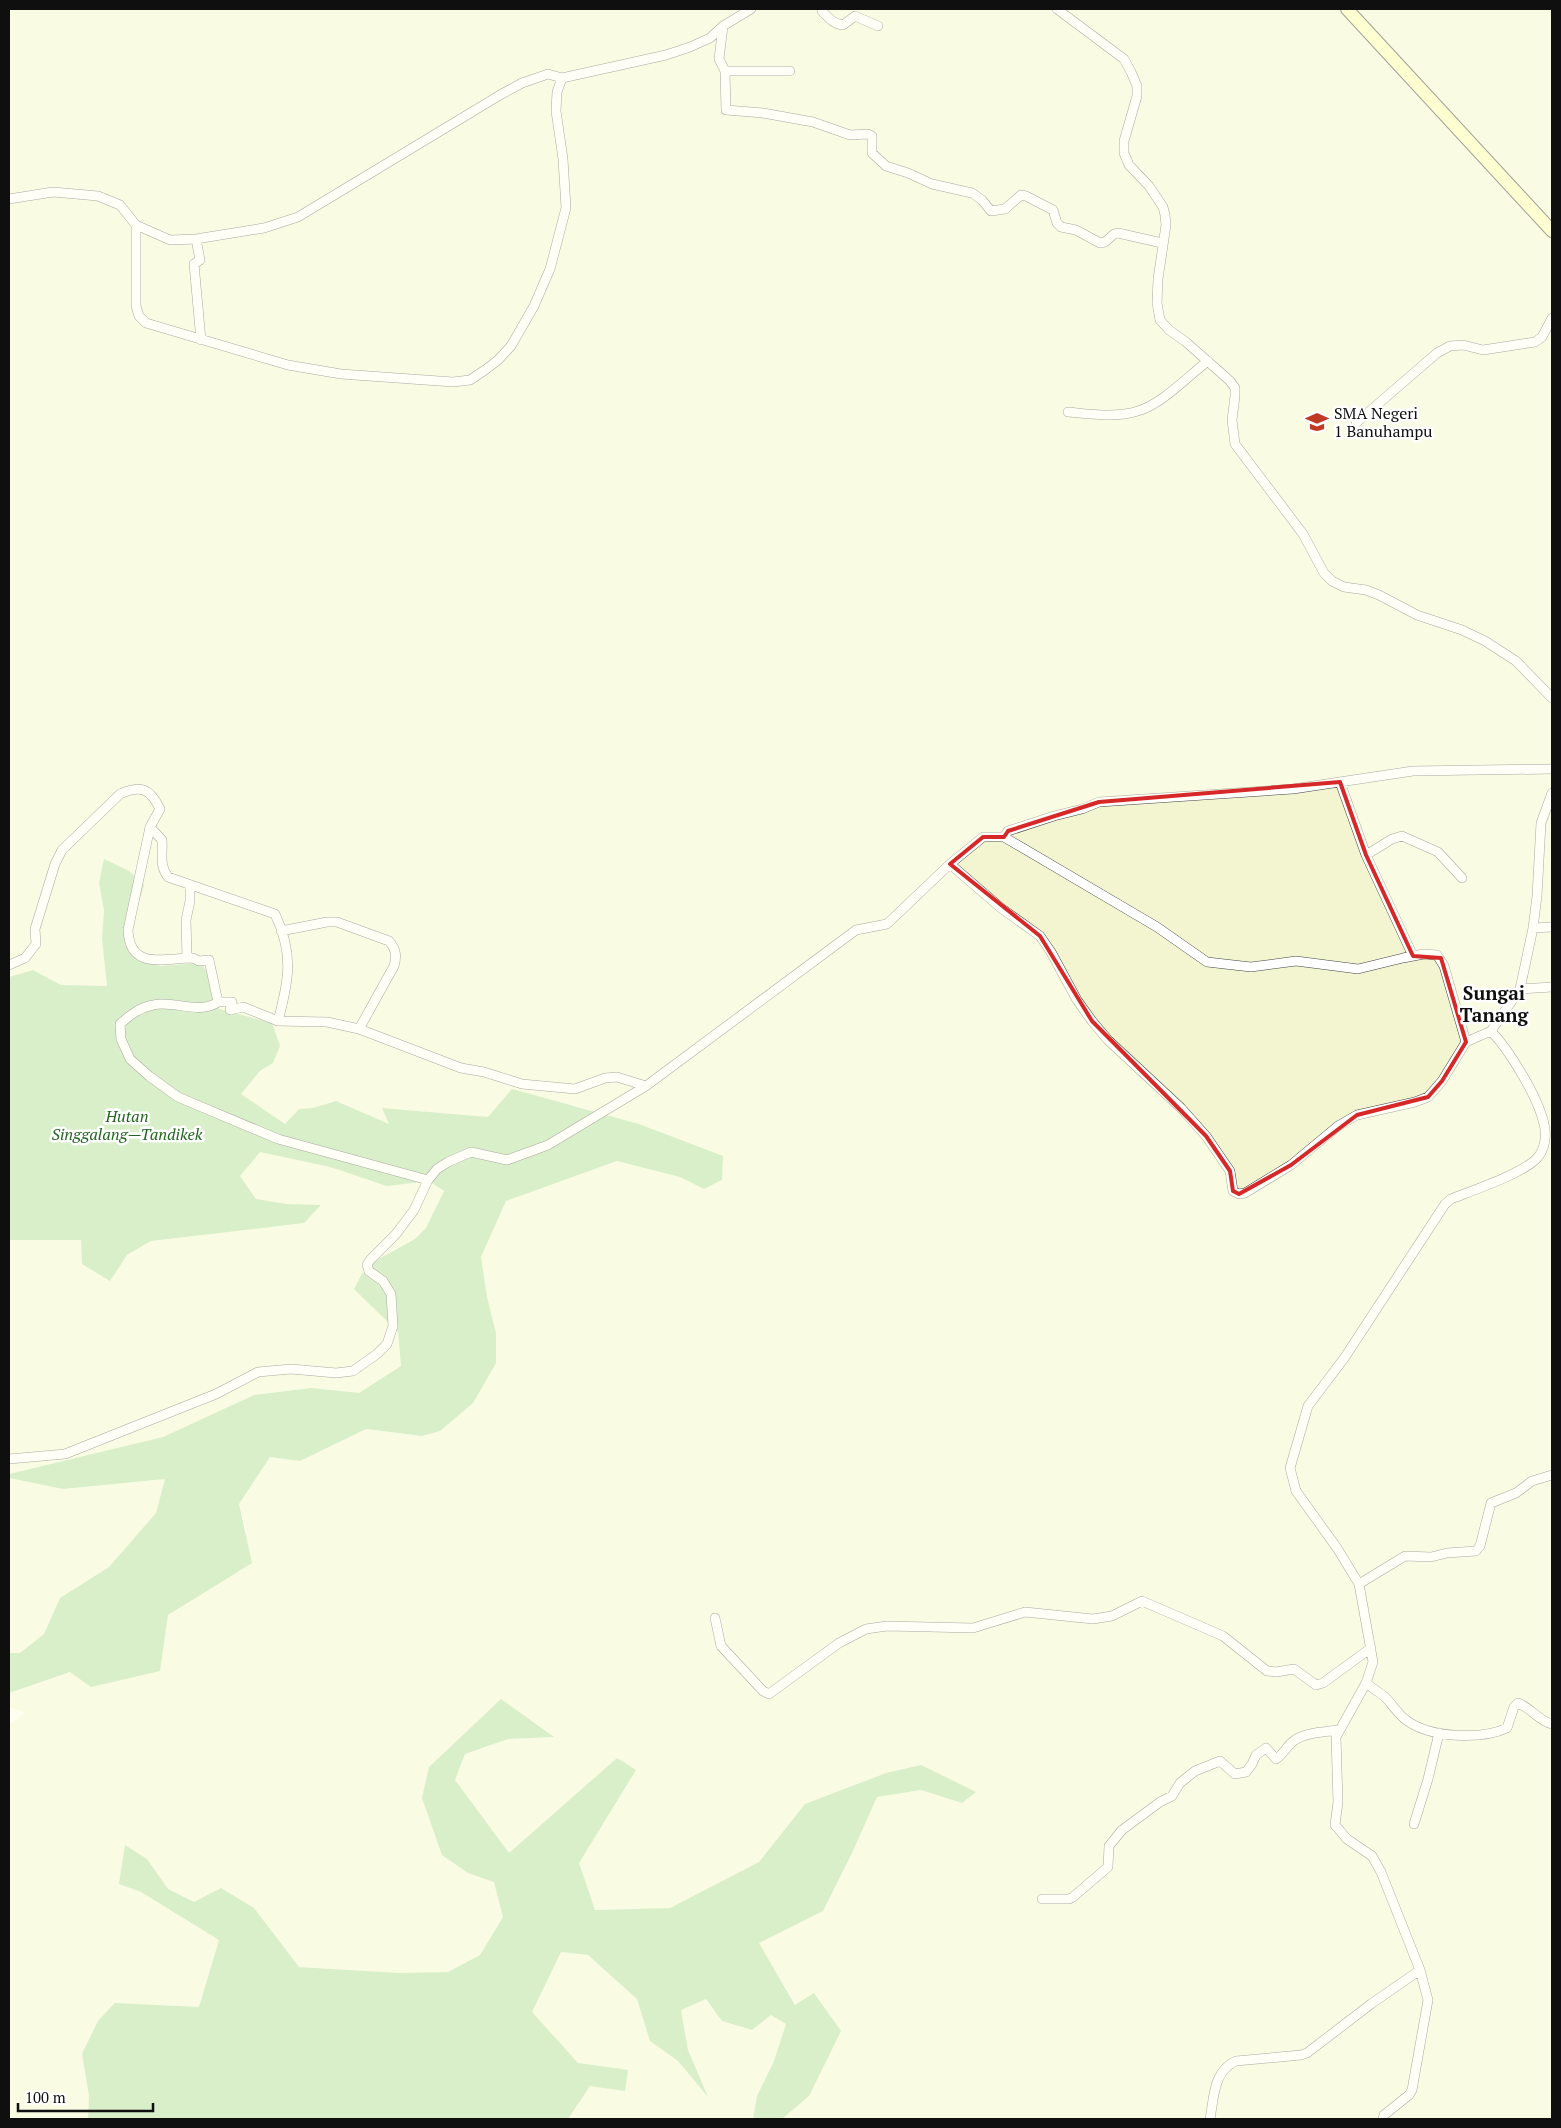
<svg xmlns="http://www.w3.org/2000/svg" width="1561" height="2128" font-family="'PT Serif',serif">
  <rect width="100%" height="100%" fill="#fffff0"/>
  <!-- farmland -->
  <path fill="#f2f5d0" d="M 9,9 L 1552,9 L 1552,2119 L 782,2119 L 809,2096 L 796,2005 L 758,1943 L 823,1911 L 852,1853 L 877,1797 L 921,1790 L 962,1803 L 921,1765 L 886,1773 L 805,1804 L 759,1862 L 670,1908 L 595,1910 L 578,1863 L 636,1770 L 616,1759 L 509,1853 L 455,1780 L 465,1754 L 508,1739 L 553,1737 L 501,1699 L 429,1767 L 468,1873 L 495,1882 L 503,1917 L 480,1955 L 448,1972 L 399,1973 L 299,1967 L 254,1908 L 221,1888 L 194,1902 L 168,1889 L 147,1859 L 119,1884 L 141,1892 L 219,1940 L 199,2007 L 115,2003 L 82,2054 L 89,2096 L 88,2119 L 9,2119 L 9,1725 L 25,1713 L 9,1707 L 9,1693 L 70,1672 L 160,1670 L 168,1615 L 199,1595 L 247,1532 L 239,1504 L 270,1457 L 300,1461 L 366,1429 L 422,1436 L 440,1431 L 496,1333 L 487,1297 L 481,1257 L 506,1201 L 617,1161 L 680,1177 L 704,1189 L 722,1180 L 723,1156 L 639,1124 L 573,1105 L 488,1117 L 382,1108 L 390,1125 L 336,1101 L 313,1108 L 299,1109 L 285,1124 L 241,1094 L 260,1071 L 273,1063 L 219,1008 L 209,973 L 199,963 L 161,966 L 144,961 L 99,883 L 104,910 L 102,939 L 107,986 L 61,985 L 33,970 L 9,977 Z
    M 260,1152 L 330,1167 L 359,1177 L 429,1181 L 444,1191 L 427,1228 L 416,1239 L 389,1252 L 401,1366 L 359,1394 L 311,1388 L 254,1395 L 163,1437 L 9,1474 L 9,1240 L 81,1240 L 127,1255 L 151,1241 L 304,1223 L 320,1205 L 287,1204 L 256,1199 L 240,1175 Z
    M 9,1478 L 63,1489 L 165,1479 L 156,1513 L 109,1567 L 60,1598 L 44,1634 L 20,1653 L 9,1653 Z
    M 561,1952 L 588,1955 L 637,1999 L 650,2041 L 678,2061 L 706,2095 L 688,2050 L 681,2009 L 706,1999 L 722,2021 L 751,2030 L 771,2015 L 786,2024 L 774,2061 L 757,2096 L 753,2119 L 568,2119 L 590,2086 L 578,2063 L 531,2012 Z"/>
  <!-- forest -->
  <path fill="#abdb99" d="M 104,859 L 129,871 L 144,885 L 131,929 L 132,942 L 144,961 L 161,966 L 199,963 C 212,974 225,992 219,1009 L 272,1023 L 280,1046 L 273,1063 L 260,1071 L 241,1094 L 285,1124 L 299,1109 L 313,1108 L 336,1101 L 389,1124 L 382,1108 L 488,1117 L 512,1089 L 639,1124 L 723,1156 L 722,1180 L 704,1189 L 680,1177 L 617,1161 L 506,1201 L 481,1257 L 487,1297 L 496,1333 L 496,1363 L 473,1403 L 440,1431 L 422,1436 L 366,1429 L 300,1461 L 270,1457 L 239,1504 L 252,1563 L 168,1615 L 160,1671 L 91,1687 L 70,1672 L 9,1693 L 9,1653 L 20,1653 L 44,1634 L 60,1598 L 109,1567 L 156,1513 L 165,1479 L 63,1489 L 9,1478 L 9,1474 L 163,1437 L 254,1395 L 311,1388 L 359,1393 L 401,1366 L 398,1332 L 354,1289 L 362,1274 L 375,1261 L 415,1239 L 426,1228 L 444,1191 L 429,1181 L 387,1186 L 330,1167 L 260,1152 L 240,1176 L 256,1199 L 287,1204 L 321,1205 L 304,1223 L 151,1241 L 127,1255 L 110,1281 L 82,1264 L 81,1240 L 9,1240 L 9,977 L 33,970 L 61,985 L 107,986 L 102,939 L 104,910 L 99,883 Z
    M 501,1699 L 554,1737 L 508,1739 L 465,1754 L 455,1780 L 509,1853 L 617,1758 L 636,1770 L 579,1863 L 595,1910 L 670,1908 L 759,1862 L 805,1804 L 886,1773 L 921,1765 L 976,1792 L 962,1803 L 921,1790 L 877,1797 L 852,1853 L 823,1911 L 759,1943 L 795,2005 L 814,1993 L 841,2031 L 809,2096 L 782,2119 L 753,2119 L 757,2096 L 774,2061 L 786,2024 L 771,2015 L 752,2030 L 722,2021 L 706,1999 L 681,2010 L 688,2050 L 708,2097 L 678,2061 L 650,2041 L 637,1999 L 588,1955 L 561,1952 L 532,2012 L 578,2063 L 628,2070 L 625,2091 L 590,2086 L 568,2119 L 88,2119 L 89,2096 L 82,2054 L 98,2021 L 115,2003 L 199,2007 L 219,1940 L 141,1892 L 119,1884 L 125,1845 L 147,1859 L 168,1889 L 194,1902 L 221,1888 L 254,1908 L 299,1967 L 399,1973 L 448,1972 L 480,1955 L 503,1917 L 494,1882 L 468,1873 L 442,1855 L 422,1798 L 429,1767 Z"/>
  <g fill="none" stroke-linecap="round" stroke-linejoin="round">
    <defs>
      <path id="minor" d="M 823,9 L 822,11 C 828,17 833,24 843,25 L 855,16 L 878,26
        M 1057,9 L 1124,59 L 1131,72 L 1137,86 L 1137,96 L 1124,141 L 1124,153 L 1129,165 L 1149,186 L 1163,207 L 1165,215 L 1166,225 L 1158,279 L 1157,303 L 1160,320 L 1169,330 L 1186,342 L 1230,381 L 1235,388 L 1235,396 L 1232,420 L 1235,444 L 1303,534 L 1324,573 L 1332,581 L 1344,587 L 1366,590 L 1379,595 L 1417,615 L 1462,630 L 1485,641 L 1516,661 L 1552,698
        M 723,26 L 719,59 L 725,71 L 726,110 L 763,113 L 813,122 L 850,135 L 868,134 L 872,136 L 872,153 L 886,166 L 908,173 L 932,184 L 972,193 L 982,200 L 991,211 L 1005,209 L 1021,195 L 1026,196 L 1053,210 L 1057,223 L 1061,227 L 1076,230 L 1100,243 L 1105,242 L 1114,234 L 1118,233 L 1162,243
        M 725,71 L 790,71
        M 9,199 L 53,192 L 98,196 L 120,205 L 136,225 L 136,306 L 139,316 L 146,323 L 288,365 L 341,374 L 453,382 L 470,380 L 485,370 L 498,360 L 511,346 L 534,306 L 550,269 L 566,208 L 563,159 L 556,111 L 557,92 L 562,78 L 666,55 L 690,47 L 710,38 L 723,26 L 751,9
        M 136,225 L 170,240 L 196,239 L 264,228 L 298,217 L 500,95 L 522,83 L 548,74 L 562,78
        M 196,239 L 200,260 L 194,264 L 201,340
        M 1068,412 C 1090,414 1116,418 1138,411 C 1162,404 1188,376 1208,361
        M 1356,423 L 1437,353 L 1450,346 L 1463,345 L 1483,350 L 1535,342 L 1542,337 L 1552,318
        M 1340,782 L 1366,855 L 1413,956
        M 150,827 L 162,840 C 163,855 159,865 168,877 L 275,914 C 294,954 289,980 278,1021
        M 1004,837 L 1157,927 L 1207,962 L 1251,967 L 1296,961 L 1358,969 L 1403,958 L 1424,954 L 1437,955 L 1444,966 L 1466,1042
        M 1366,855 L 1392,839 L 1402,836 L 1438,852 L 1462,878
        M 950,864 L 1001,908 L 1040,936 L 1051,952 L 1077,1000 L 1092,1021 L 1108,1040 L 1181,1108 L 1206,1136 L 1230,1171 L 1233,1191 L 1239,1194 L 1245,1193 L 1291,1165 L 1338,1126 L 1357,1115 L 1415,1102 L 1428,1097 L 1442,1081 L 1466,1042 L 1491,1031
        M 1533,928 L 1552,927
        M 281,931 L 327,922 L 337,922 L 389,941 C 396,949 397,956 394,966 L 359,1029
        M 187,958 L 186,920 L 190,901 L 190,886
        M 9,965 L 25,958 L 36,944 L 35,929 L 55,864 L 62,850 L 120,794 C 141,785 150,788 160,809 L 150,827 L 128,930 C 130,971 164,958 193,958 L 199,961 L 209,960 L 218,1002 L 232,1002 L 230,1010 L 243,1007 L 278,1021 L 327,1022 L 359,1029 L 461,1068 L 484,1072 L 522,1084 L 575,1089 L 605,1078 L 617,1077 L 646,1086
        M 1520,989 L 1552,987
        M 218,1002 C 199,1015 173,1000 153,1005 C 139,1008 130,1015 120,1024 L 121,1039 L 130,1059 L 149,1076 L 178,1097 L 278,1139 L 428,1180
        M 9,1459 L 65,1454 L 216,1394 L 258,1372 L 291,1369 L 336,1373 L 353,1371 L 377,1354 L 387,1344 L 393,1326 L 391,1294 L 383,1281 L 369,1271 L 367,1265 L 370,1260 L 396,1234 L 414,1210 L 428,1180 L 437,1169 L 448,1162 L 471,1152 L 507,1160 L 548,1145 L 646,1086 L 856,930 L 887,924 L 950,864 L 983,837 L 1004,837 L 1008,831 L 1054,816 L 1082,809 L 1099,802 L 1293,789 L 1413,771 L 1552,769
        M 1359,1584 L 1405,1556 L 1431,1557 L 1447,1553 L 1476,1551 L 1480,1546 L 1491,1503 L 1516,1493 L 1532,1481 L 1552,1475
        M 715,1618 L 721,1646 L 763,1691 L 769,1694 L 839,1643 L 866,1629 L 887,1626 L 973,1628 L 1025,1612 L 1093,1619 L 1112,1616 L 1142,1601 L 1223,1636 L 1267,1671 L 1276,1672 L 1294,1669 L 1316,1685 L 1323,1683 L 1371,1648
        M 1366,1683 C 1372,1688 1379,1692 1385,1697 C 1392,1704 1398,1714 1406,1720 C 1430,1738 1481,1740 1507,1728 L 1514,1707 L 1518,1703 C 1531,1708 1539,1721 1552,1724
        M 1414,1824 L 1428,1779 L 1439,1733
        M 1042,1899 L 1069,1899 L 1073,1897 L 1108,1867 L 1109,1846 L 1122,1830 L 1160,1802 L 1172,1796 L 1180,1783 L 1195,1771 L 1220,1761 L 1235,1774 L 1246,1772 L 1252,1764 L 1256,1755 L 1266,1748 L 1276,1759 C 1284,1754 1287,1745 1295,1740 C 1306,1732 1326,1732 1338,1730
        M 1210,2119 C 1214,2098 1213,2071 1236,2061 L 1301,2055 L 1307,2053 L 1371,2004 L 1420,1970
        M 1383,2119 L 1384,2115 L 1409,2095 L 1412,2090 L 1428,2000 L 1420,1970 L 1381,1872 L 1372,1856 L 1347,1839 L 1335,1825 L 1338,1802 L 1336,1737 L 1366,1683 L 1373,1662 L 1359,1584 L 1337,1548 L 1296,1491 L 1290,1468 L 1308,1406 L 1345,1357 L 1445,1204 L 1451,1199 C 1471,1191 1525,1173 1538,1157 C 1545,1149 1547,1134 1544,1124 C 1538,1097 1510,1051 1491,1031 L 1520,989 L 1533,928 L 1537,896 L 1541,823 L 1552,793"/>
      <path id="secondary" d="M 1347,9 L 1552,231"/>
    </defs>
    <!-- minor casing -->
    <use href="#minor" stroke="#424242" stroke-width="10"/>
    <!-- secondary casing -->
    <use href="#secondary" stroke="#313131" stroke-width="14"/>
    <!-- minor -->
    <use href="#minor" stroke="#fff" stroke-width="9"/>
    <!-- secondary -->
    <use href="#secondary" stroke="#faffac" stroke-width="12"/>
  </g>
  <!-- marked area -->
  <path d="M0 0H1561V2128H0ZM 1340,782 L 1366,855 L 1413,956 L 1441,958 L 1466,1042 L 1442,1081 L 1428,1097 L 1357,1115 L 1291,1165 L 1239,1194 L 1233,1191 L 1230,1171 L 1206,1136 L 1092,1021 L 1040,936 L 950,864 L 983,837 L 1004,837 L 1008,831 L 1099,802 Z" fill="#fffff0" fill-opacity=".55" fill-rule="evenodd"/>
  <path fill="none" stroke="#d62828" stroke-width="4" stroke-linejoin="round" d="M 1340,782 L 1366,855 L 1413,956 L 1441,958 L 1466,1042 L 1442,1081 L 1428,1097 L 1357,1115 L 1291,1165 L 1239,1194 L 1233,1191 L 1230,1171 L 1206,1136 L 1092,1021 L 1040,936 L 950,864 L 983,837 L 1004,837 L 1008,831 L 1099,802 Z"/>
  <!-- icons -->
  <defs>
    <symbol id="school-bare" viewBox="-9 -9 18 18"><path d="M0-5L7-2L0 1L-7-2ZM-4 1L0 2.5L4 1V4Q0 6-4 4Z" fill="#c03925" stroke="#fff" stroke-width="2.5" paint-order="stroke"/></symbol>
  </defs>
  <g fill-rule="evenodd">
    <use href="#school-bare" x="1301" y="406" width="32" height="32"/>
  </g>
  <g text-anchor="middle" stroke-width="5" stroke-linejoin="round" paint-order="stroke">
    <!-- poi labels -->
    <g font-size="16" fill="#0f0f0f" stroke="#fff" text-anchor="start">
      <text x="1334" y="419">SMA Negeri<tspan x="1334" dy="18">1 Banuhampu</tspan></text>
    </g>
    <!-- park labels -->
    <g font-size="16" font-style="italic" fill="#21671e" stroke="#fff">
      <text x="127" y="1122">Hutan<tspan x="127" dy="18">Singgalang—Tandikek</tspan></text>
    </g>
    <!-- quarter labels -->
    <g font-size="19" font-weight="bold" fill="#0f0f0f" stroke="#fff">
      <text x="1494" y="1000">Sungai<tspan x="1494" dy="22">Tanang</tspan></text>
    </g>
  </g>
  <!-- border -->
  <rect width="1561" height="2128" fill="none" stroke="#0f0f0f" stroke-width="20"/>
  <!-- scale -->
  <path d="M18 2103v8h135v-8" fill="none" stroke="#0f0f0f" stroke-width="2.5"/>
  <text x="25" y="2103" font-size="15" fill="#0f0f0f" stroke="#ffffff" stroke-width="4" paint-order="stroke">100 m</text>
</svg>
